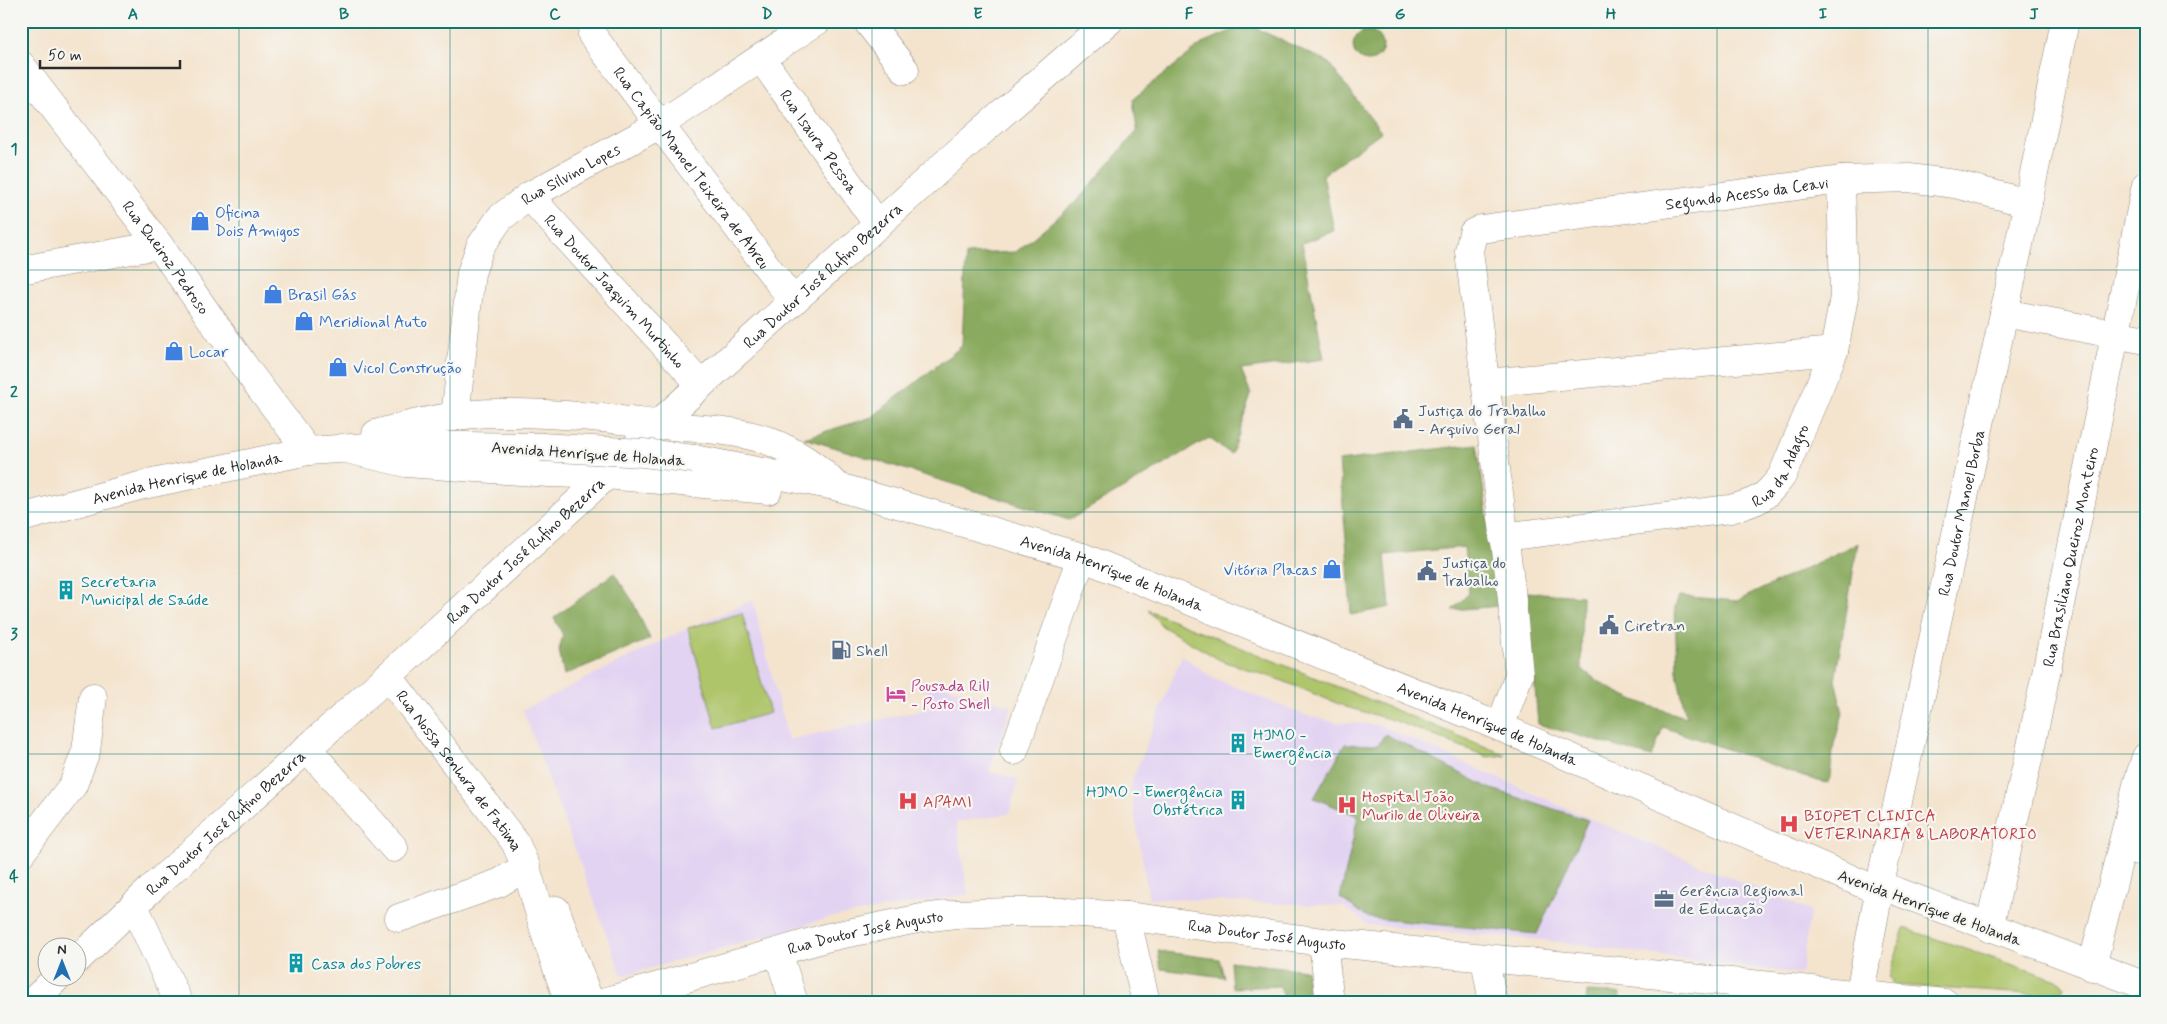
<svg xmlns="http://www.w3.org/2000/svg" width="2167" height="1024" font-family="Mynerve,sans-serif">
  <rect width="100%" height="100%" fill="#f6f6f2"/>
  <filter id="ink" filterUnits="userSpaceOnUse"><feTurbulence type="fractalNoise" baseFrequency=".02" numOctaves="2"/><feDisplacementMap in="SourceGraphic" scale="10" xChannelSelector="R" yChannelSelector="G"/><feConvolveMatrix kernelMatrix="1 2 1 2 8 2 1 2 1" color-interpolation-filters="sRGB"/></filter>
  <filter id="wash" filterUnits="userSpaceOnUse"><feTurbulence type="fractalNoise" baseFrequency=".0096" numOctaves="4" result="noise"/><feDisplacementMap in="SourceGraphic" scale="20" xChannelSelector="R" yChannelSelector="G"/><feGaussianBlur stdDeviation="1.12" result="paint"/><feColorMatrix in="noise" values="0 0 0 0 0 0 0 0 0 0 0 0 0 0 0 0 0 1.4 0 .05"/><feComposite in="paint" operator="in"/></filter>
  <g filter="url(#wash)">
    <rect width="100%" height="100%" fill="#f4e4ce"/>
    <!-- built -->
    <path fill="#e3d3f2" d="M 753,600 L 788,740 L 932,708 L 924,680 L 1012,706 L 989,772 L 1018,779 L 1009,814 L 956,822 L 968,894 L 833,917 L 622,976 L 523,710 L 688,628 Z
      M 1182,655 L 1211,677 L 1304,715 L 1334,722 L 1379,725 L 1593,820 L 1810,911 L 1801,974 L 1543,940 L 1368,925 L 1343,906 L 1149,898 L 1130,786 Z"/>
    <!-- green -->
    <path fill="#aec56a" stroke="#6c784a" d="M 1148,610 L 1506,755 L 1488,757 L 1396,721 L 1346,707 L 1283,681 L 1220,660 L 1162,626 Z
      M 742,613 L 770,713 L 716,728 L 688,628 Z
      M 1904,928 L 2060,981 L 2064,987 L 2058,996 L 1894,985 L 1889,977 Z"/>
    <!-- forest -->
    <path fill="#8aaa5e" stroke="#5a6a44" d="M 1247,24 L 1328,62 L 1381,132 L 1323,175 L 1334,231 L 1302,243 L 1324,359 L 1241,370 L 1251,395 L 1231,454 L 1209,438 L 1069,520 L 804,438 L 872,417 L 962,346 L 966,254 L 1016,252 L 1079,199 L 1137,131 L 1133,99 L 1203,43 Z
      M1353 46a15 15 0 1 1 30 0a15 15 0 1 1-30 0Z
      M 1477,444 L 1500,606 L 1452,610 L 1469,593 L 1464,547 L 1385,555 L 1390,607 L 1351,615 L 1347,551 L 1339,461 Z
      M 1858,543 L 1835,680 L 1843,713 L 1834,744 L 1829,783 L 1818,781 L 1663,727 L 1652,757 L 1538,724 L 1527,592 L 1582,596 L 1581,668 C 1611,694 1648,706 1686,717 L 1677,672 L 1675,607 L 1679,596 L 1737,601 Z
      M 614,573 L 632,600 L 650,639 L 564,675 L 559,650 L 563,635 L 554,618 Z
      M 1385,734 L 1489,788 L 1588,820 L 1537,934 L 1369,918 L 1340,898 L 1358,816 L 1314,798 L 1345,744 L 1378,745 Z
      M 1158,951 L 1219,959 L 1224,977 L 1161,969 Z
      M 1230,961 L 1306,970 L 1310,1003 L 1286,1003 L 1280,986 L 1232,988 Z
      M 1587,992 L 1620,993 L 1619,1003 L 1586,1003 Z"/>
  </g>
  <g filter="url(#ink)">
    <g fill="none" stroke-linecap="round" stroke-linejoin="round">
      <defs>
        <g id="minor">
          <path d="M 867,21 L 905,70"/>
          <path id="s1" d="M 592,35 L 793,301"/>
          <path id="s2" d="M 761,58 L 878,225"/>
          <path id="s3" d="M 21,65 L 159,245 L 252,377 L 308,451"/>
          <path id="s4" d="M 529,196 L 701,385"/>
          <path d="M 21,270 L 159,245"/>
          <path d="M 2004,313 L 2146,340"/>
          <path d="M 1486,383 L 1834,351"/>
          <path id="s5" d="M 455,417 L 471,273 L 480,247 L 500,218 L 529,196 L 659,125 L 817,21"/>
          <path id="s6" d="M 1503,537 L 1730,509 C 1757,502 1765,499 1782,476 L 1834,351 L 1844,297 L 1841,180"/>
          <path id="s7" d="M 388,676 L 515,842 L 526,867 L 547,939 L 569,1003"/>
          <path id="s8" d="M 1500,727 L 1519,675 L 1511,590 L 1469,251 L 1473,233 L 1481,229 L 1841,180 L 1909,178 L 1955,184 L 2028,203"/>
          <path d="M 307,748 L 394,848"/>
          <path d="M 1014,751 L 1082,557"/>
          <path d="M 2122,847 L 2146,853"/>
          <path d="M 21,853 L 73,785 L 86,751 L 93,697"/>
          <path d="M 134,906 L 179,1003"/>
          <path d="M 556,910 L 590,1003"/>
          <path d="M 1126,916 L 1146,1003"/>
          <path d="M 399,918 L 499,883 L 526,867"/>
          <path id="s9" d="M 1989,928 L 2030,751 L 2146,185"/>
          <path d="M 1323,942 L 1330,1003"/>
          <path d="M 778,952 L 794,1003"/>
          <path d="M 1485,959 L 1493,1003"/>
          <path d="M 2092,967 L 2137,785 L 2146,757"/>
          <path id="s10" d="M 1858,1003 L 1883,870 L 2028,203 L 2065,21"/>
        </g>
        <g id="major">
          <path d="M 376,434 C 413,423 460,413 499,413 C 556,412 615,419 672,426 C 703,429 737,430 766,440 C 792,450 817,465 835,485"/>
          <path d="M 342,448 L 406,463 L 549,473 L 607,475 L 768,490"/>
          <path id="s11" d="M 694,459 L 835,486 L 1082,557 L 1500,727 L 1879,891 L 1893,890 L 2146,986"/>
          <path id="s12" d="M 21,518 L 143,485 L 308,451 L 397,445 L 541,447"/>
          <path id="s13" d="M 78,959 L 152,888 L 388,676 L 607,475 L 658,424 L 725,363 L 957,153 L 1109,21"/>
          <path d="M 31,1003 L 59,976"/>
          <path id="s14" d="M 600,1003 L 829,937 L 922,918 L 956,914 L 1008,912 L 1066,912 L 1126,916 L 1323,942 L 1945,1003"/>
        </g>
      </defs>
      <!-- minor casing -->
      <use href="#minor" stroke="#90887c" stroke-width="29"/>
      <!-- major casing -->
      <use href="#major" stroke="#90887c" stroke-width="29"/>
      <!-- minor -->
      <use href="#minor" stroke="#fff" stroke-width="28"/>
      <!-- major -->
      <use href="#major" stroke="#fff" stroke-width="28"/>
      <defs>
        <path id="major-bridge" d="M 541,447 L 643,453 L 694,459"/>
      </defs>
      <!-- major-bridge casing -->
      <use href="#major-bridge" stroke="#90887c" stroke-width="29" stroke-linecap="butt"/>
      <!-- major-bridge -->
      <use href="#major-bridge" stroke="#fff" stroke-width="28"/>
    </g>
  </g>
  <!-- grid -->
  <path fill="none" stroke="#0f766e" stroke-width="1" stroke-opacity="0.55" d="M 239,21 L 239,1003M 450,21 L 450,1003M 661,21 L 661,1003M 872,21 L 872,1003M 1084,21 L 1084,1003M 1295,21 L 1295,1003M 1506,21 L 1506,1003M 1717,21 L 1717,1003M 1928,21 L 1928,1003M 21,270 L 2146,270M 21,512 L 2146,512M 21,754 L 2146,754"/>
  <!-- icons -->
  <defs>
    <symbol id="shop-bare" viewBox="-9 -9 18 18"><path d="M-5-2.5h2.3a2.7 3.5 0 0 1 5.4 0H5L5.5 6h-11ZM-1.5-2.5h3a1.5 2.3 0 0 0-3 0Z" fill="#3f7fe0" stroke="#f6f6f2" stroke-width="2.5" paint-order="stroke"/></symbol>
    <symbol id="civic-bare" viewBox="-9 -9 18 18"><path d="M-.6-6.5H3V-4.5H.6V-3L4-1V1h2V6H-6V1h2V-1L-.6-3ZM-1.2 2.5V6h2.4V2.5Z" fill="#5c6f8a" stroke="#f6f6f2" stroke-width="2.5" paint-order="stroke"/></symbol>
    <symbol id="building-bare" viewBox="-9 -9 18 18"><path d="M-4-6H4V6H1V3H-1V6H-4ZM-2.5-4.3h1.7v1.8h-1.7ZM.8-4.3h1.7v1.8H.8ZM-2.5-1h1.7V.8h-1.7ZM.8-1h1.7V.8H.8Z" fill="#0f9aa8" stroke="#f6f6f2" stroke-width="2.5" paint-order="stroke"/></symbol>
    <symbol id="fuel-bare" viewBox="-9 -9 18 18"><path d="M-5.5-6h7V0h2V4h1.3V-2.5L3-4.5l.8-.8L6-3V5H2.5V1h-1V6h-7ZM-4.2-4.7v3.2H.2V-4.7Z" fill="#5c6f8a" stroke="#f6f6f2" stroke-width="2.5" paint-order="stroke"/></symbol>
    <symbol id="hotel-bare" viewBox="-9 -9 18 18"><path d="M-6-4.5h1.5V1H6V5H4.5V3h-9V5H-6ZM-4 0a1.8 1.8 0 1 1 3.6 0ZM.5 0V-2.5h3Q6-2.5 6 0Z" fill="#d1479c" stroke="#f6f6f2" stroke-width="2.5" paint-order="stroke"/></symbol>
    <symbol id="hospital-bare" viewBox="-9 -9 18 18"><path d="M-5-5h3v3.5h4V-5h3V5h-3V1.5h-4V5h-3Z" fill="#e0444e" stroke="#f6f6f2" stroke-width="2.5" paint-order="stroke"/></symbol>
    <symbol id="office-bare" viewBox="-9 -9 18 18"><path d="M-6-3h4V-5.5h4V-3h4V5H-6ZM-1-4.5V-3h2v-1.5ZM-6 0V1H6V0Z" fill="#5c6f8a" stroke="#f6f6f2" stroke-width="2.5" paint-order="stroke"/></symbol>
  </defs>
  <g fill-rule="evenodd">
    <use href="#shop-bare" x="186" y="207" width="28" height="28"/>
    <use href="#shop-bare" x="259" y="280" width="28" height="28"/>
    <use href="#shop-bare" x="290" y="307" width="28" height="28"/>
    <use href="#shop-bare" x="160" y="337" width="28" height="28"/>
    <use href="#shop-bare" x="324" y="353" width="28" height="28"/>
    <use href="#civic-bare" x="1389" y="405" width="28" height="28"/>
    <use href="#shop-bare" x="1318" y="555" width="28" height="28"/>
    <use href="#civic-bare" x="1413" y="557" width="28" height="28"/>
    <use href="#building-bare" x="52" y="576" width="28" height="28"/>
    <use href="#civic-bare" x="1595" y="611" width="28" height="28"/>
    <use href="#fuel-bare" x="827" y="636" width="28" height="28"/>
    <use href="#hotel-bare" x="882" y="680" width="28" height="28"/>
    <use href="#building-bare" x="1224" y="729" width="28" height="28"/>
    <use href="#building-bare" x="1224" y="786" width="28" height="28"/>
    <use href="#hospital-bare" x="894" y="787" width="28" height="28"/>
    <use href="#hospital-bare" x="1333" y="791" width="28" height="28"/>
    <use href="#hospital-bare" x="1775" y="810" width="28" height="28"/>
    <use href="#office-bare" x="1650" y="885" width="28" height="28"/>
    <use href="#building-bare" x="282" y="949" width="28" height="28"/>
  </g>
  <g text-anchor="middle" stroke-width="4.5" stroke-linejoin="round" paint-order="stroke">
    <!-- street labels -->
    <g font-size="16" fill="#2b2b2b" stroke="#f6f6f2">
      <text dy="6" stroke="none"><textPath href="#s2" startOffset="102">Rua Isaura Pessoa</textPath></text>
      <text dy="6" stroke="none"><textPath href="#s1" startOffset="166">Rua Capião Manoel Teixeira de Abreu</textPath></text>
      <text dy="6" stroke="none"><textPath href="#s5" startOffset="291">Rua Silvino Lopes</textPath></text>
      <text dy="6" stroke="none"><textPath href="#s8" startOffset="778">Segundo Acesso da Ceavi</textPath></text>
      <text dy="6" stroke="none"><textPath href="#s3" startOffset="241">Rua Queiroz Pedroso</textPath></text>
      <text dy="6" stroke="none"><textPath href="#s13" startOffset="1011">Rua Doutor José Rufino Bezerra</textPath></text>
      <text dy="6" stroke="none"><textPath href="#s4" startOffset="128">Rua Doutor Joaquim Murtinho</textPath></text>
      <text transform="translate(588 453) rotate(4)" y="6">Avenida Henrique de Holanda</text>
      <text dy="6" stroke="none"><textPath href="#s6" startOffset="300">Rua da Adagro</textPath></text>
      <text dy="6" stroke="none"><textPath href="#s12" startOffset="171">Avenida Henrique de Holanda</textPath></text>
      <text dy="6" stroke="none"><textPath href="#s10" startOffset="501">Rua Doutor Manoel Borba</textPath></text>
      <text dy="6" stroke="none"><textPath href="#s13" startOffset="606">Rua Doutor José Rufino Bezerra</textPath></text>
      <text dy="6" stroke="none"><textPath href="#s9" startOffset="380">Rua Brasiliano Queiroz Monteiro</textPath></text>
      <text dy="6" stroke="none"><textPath href="#s11" startOffset="434">Avenida Henrique de Holanda</textPath></text>
      <text dy="6" stroke="none"><textPath href="#s11" startOffset="839">Avenida Henrique de Holanda</textPath></text>
      <text dy="6" stroke="none"><textPath href="#s7" startOffset="119">Rua Nossa Senhora de Fatima</textPath></text>
      <text dy="6" stroke="none"><textPath href="#s13" startOffset="201">Rua Doutor José Rufino Bezerra</textPath></text>
      <text transform="translate(1930 907) rotate(20)" y="6">Avenida Henrique de Holanda</text>
      <text dy="6" stroke="none"><textPath href="#s14" startOffset="275">Rua Doutor José Augusto</textPath></text>
      <text dy="6" stroke="none"><textPath href="#s14" startOffset="680">Rua Doutor José Augusto</textPath></text>
    </g>
    <!-- shop labels -->
    <g font-size="16" fill="#366cbe" stroke="#f6f6f2" text-anchor="start">
      <text x="215" y="218">Oficina<tspan x="215" dy="18">Dois Amigos</tspan></text>
      <text x="288" y="300">Brasil Gás</text>
      <text x="319" y="327">Meridional Auto</text>
      <text x="189" y="357">Locar</text>
      <text x="353" y="373">Vicol Construção</text>
      <text x="1317" y="575" text-anchor="end">Vitória Placas</text>
    </g>
    <!-- service labels -->
    <g font-size="16" fill="#4e5e75" stroke="#f6f6f2" text-anchor="start">
      <text x="1418" y="416">Justiça do Trabalho<tspan x="1418" dy="18">- Arquivo Geral</tspan></text>
      <text x="1442" y="568">Justiça do<tspan x="1442" dy="18">Trabalho</tspan></text>
      <text x="1624" y="631">Ciretran</text>
      <text x="856" y="656">Shell</text>
      <text x="1679" y="896">Gerência Regional<tspan x="1679" dy="18">de Educação</tspan></text>
    </g>
    <!-- culture labels -->
    <g font-size="16" fill="#0d838f" stroke="#f6f6f2" text-anchor="start">
      <text x="81" y="587">Secretaria<tspan x="81" dy="18">Municipal de Saúde</tspan></text>
      <text x="1253" y="740">HJMO -<tspan x="1253" dy="18">Emergência</tspan></text>
      <text x="1223" y="797" text-anchor="end">HJMO - Emergência<tspan x="1223" dy="18">Obstétrica</tspan></text>
      <text x="311" y="969">Casa dos Pobres</text>
    </g>
    <!-- hotel labels -->
    <g font-size="16" fill="#b23c85" stroke="#f6f6f2" text-anchor="start">
      <text x="911" y="691">Pousada Rill<tspan x="911" dy="18">- Posto Shell</tspan></text>
    </g>
    <!-- health labels -->
    <g font-size="16" fill="#be3a42" stroke="#f6f6f2" text-anchor="start">
      <text x="1362" y="802">Hospital João<tspan x="1362" dy="18">Murilo de Oliveira</tspan></text>
      <text x="923" y="807">APAMI</text>
      <text x="1804" y="821">BIOPET CLINICA<tspan x="1804" dy="18">VETERINARIA &amp; LABORATORIO</tspan></text>
    </g>
  </g>
  <!-- margin -->
  <rect width="2167" height="1024" fill="none" stroke="#f6f6f2" stroke-width="55"/>
  <!-- north arrow -->
  <g transform="translate(62 962)"><circle r="24" fill="#f6f6f2" stroke="#a5a5a2"/>
  <path d="M0-4L9 19L0 12L-9 19Z" fill="#1f6fb2"/>
  <text y="-8" font-size="14" font-weight="bold" text-anchor="middle" fill="#2b2b2b">N</text>
  </g>
  <!-- scale -->
  <path d="M40 60v8h140v-8" fill="none" stroke="#2b2b2b" stroke-width="2.5"/>
  <text x="48" y="60" font-size="15" fill="#2b2b2b" stroke="#f6f6f2" stroke-width="4" paint-order="stroke">50 m</text>
  <rect x="28" y="28" width="2112" height="968" fill="none" stroke="#0f766e" stroke-width="2"/>
  <g font-size="16" text-anchor="middle" font-weight="bold" fill="#0f766e">
    <text x="133" y="19">A</text>
    <text x="344" y="19">B</text>
    <text x="555" y="19">C</text>
    <text x="767" y="19">D</text>
    <text x="978" y="19">E</text>
    <text x="1189" y="19">F</text>
    <text x="1400" y="19">G</text>
    <text x="1611" y="19">H</text>
    <text x="1823" y="19">I</text>
    <text x="2034" y="19">J</text>
    <text x="14" y="154">1</text>
    <text x="14" y="397">2</text>
    <text x="14" y="639">3</text>
    <text x="14" y="881">4</text>
  </g>
</svg>
